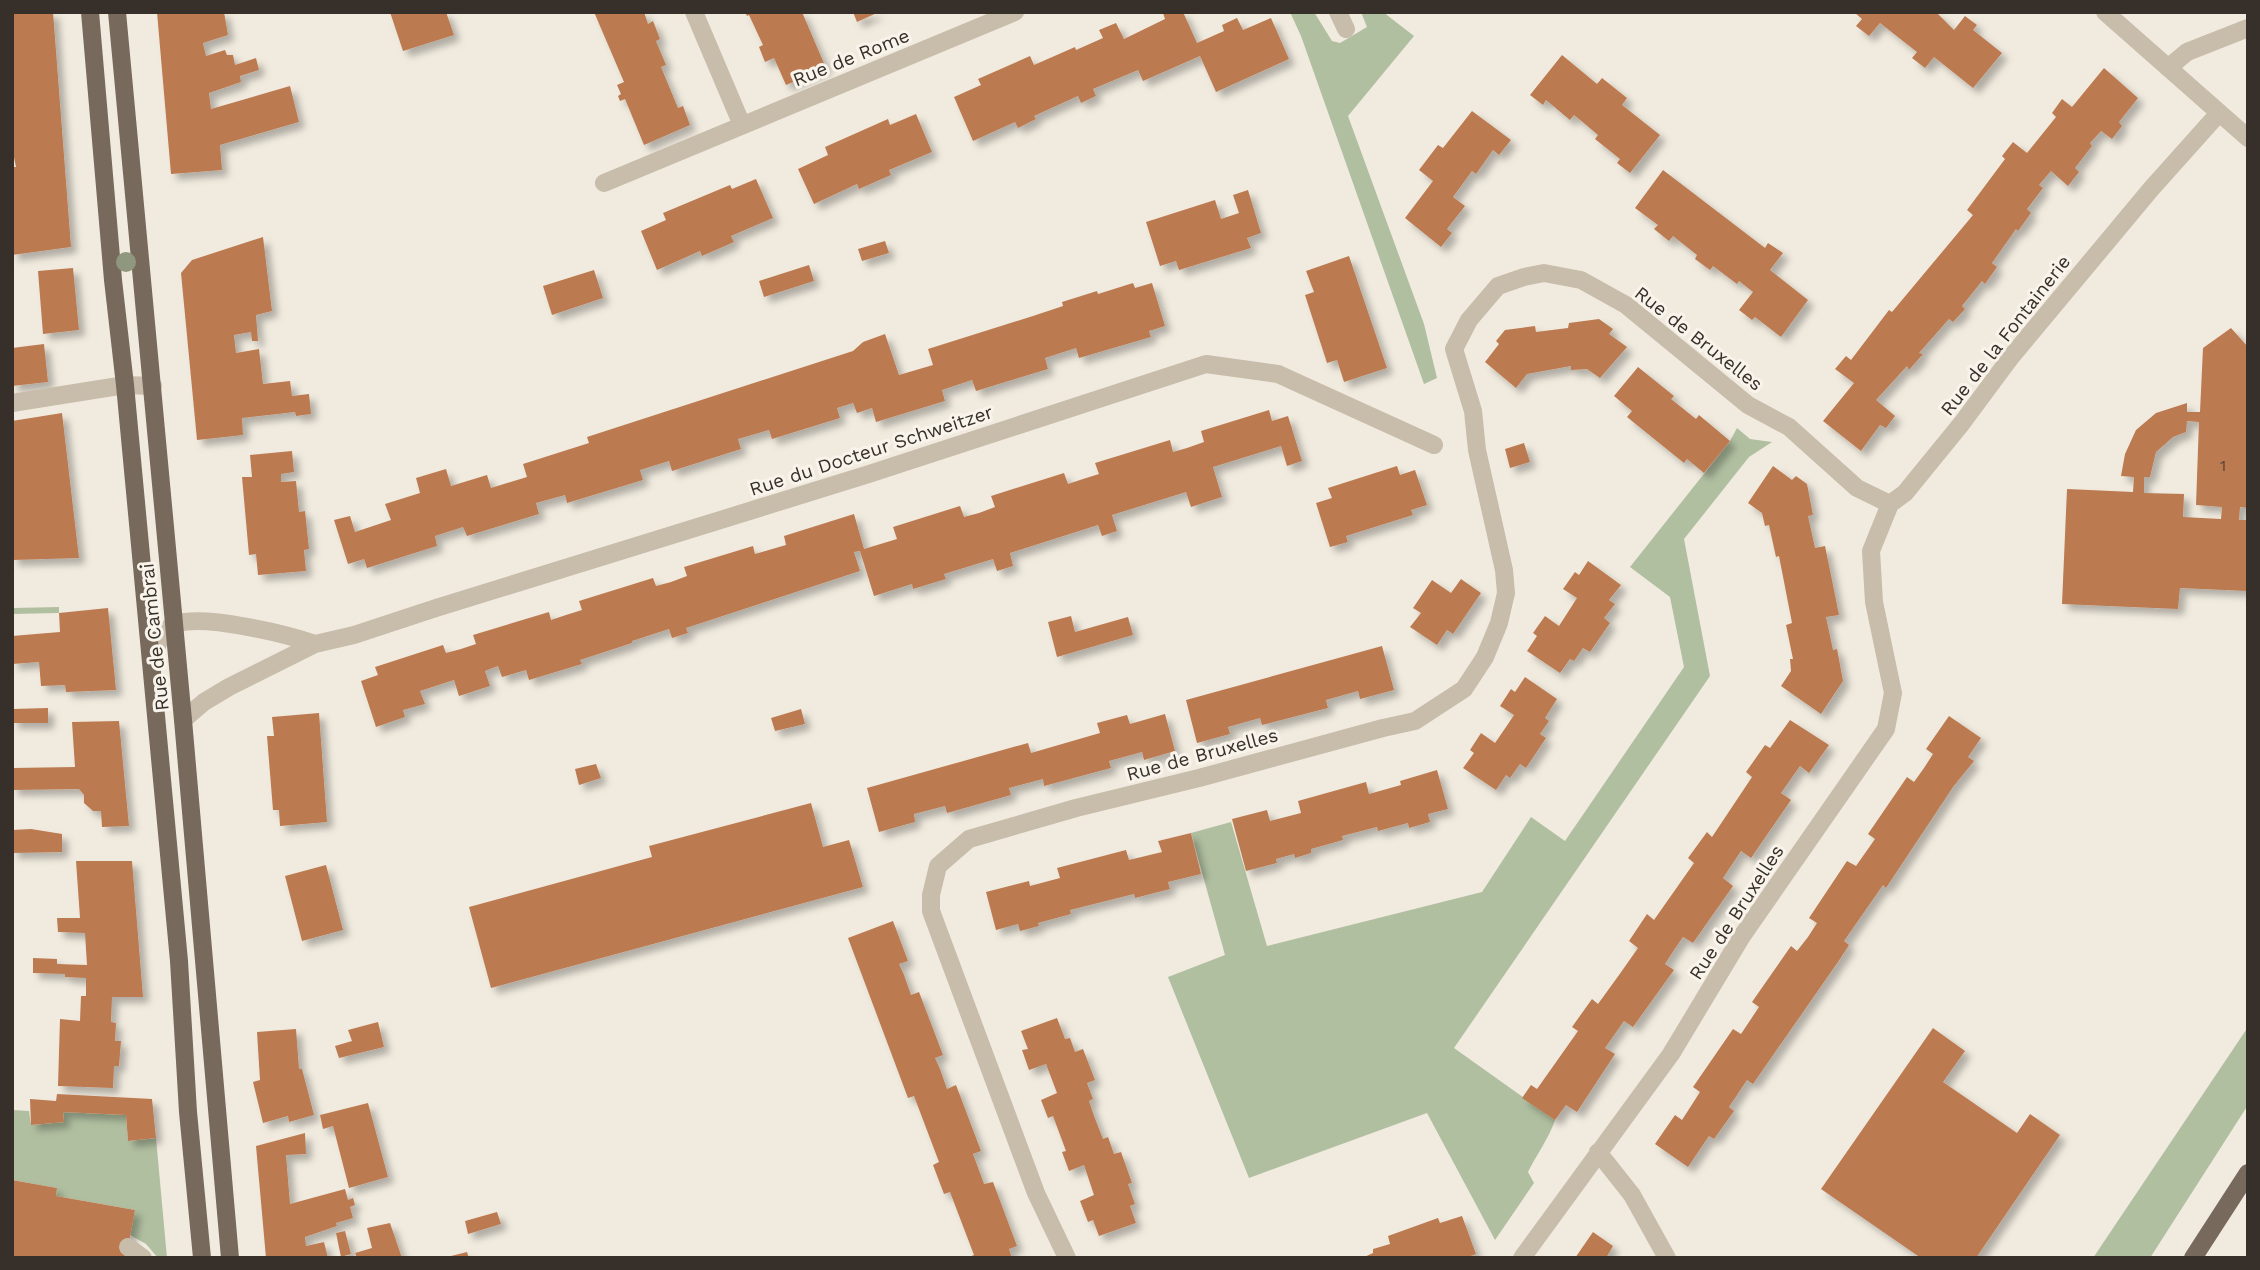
<svg xmlns="http://www.w3.org/2000/svg" width="2260" height="1270" font-family="'Work Sans',sans-serif">
  <defs>
    <filter id="shadow"><feDropShadow dx="6" dy="6" stdDeviation="3.5" flood-color="#0004"/></filter>
  </defs>
  <rect width="100%" height="100%" fill="#f1ebdf"/>
  <!-- green -->
  <path fill="#b0bfa0" d="M 1290,12 L 1314,12 L 1332,41 L 1340,43 L 1367,27 L 1361,12 L 1383,12 L 1414,36 L 1348,116 L 1424,324 L 1437,378 L 1424,384 L 1301,36 Z
    M 1737,428 L 1750,439 L 1772,442 L 1749,457 L 1684,539 L 1710,676 L 1454,1048 L 1555,1120 C 1549,1138 1537,1154 1528,1172 L 1534,1183 L 1495,1240 L 1427,1113 L 1249,1178 L 1168,977 L 1225,955 L 1191,833 L 1231,822 L 1267,946 L 1482,892 L 1531,817 L 1565,841 L 1684,667 L 1670,597 L 1630,567 L 1730,441 Z
    M 59,607 L 59,613 L 12,614 L 12,608 Z
    M 2248,1027 L 2248,1105 L 2150,1258 L 2093,1258 Z
    M 12,1110 L 29,1111 L 31,1125 L 64,1122 L 63,1112 L 126,1115 L 128,1141 L 156,1138 L 167,1258 L 158,1258 L 146,1244 L 130,1235 L 135,1210 L 56,1196 L 57,1188 L 12,1180 Z"/>
  <!-- building -->
  <path fill="#bc7a51" fill-rule="evenodd" filter="url(#shadow)" d="M 12,12 L 53,12 L 71,247 L 12,255 L 12,167 L 16,167 L 12,148 Z
    M 157,12 L 224,12 L 228,35 L 203,43 L 206,56 L 225,50 L 227,55 L 233,55 L 235,65 L 256,58 L 259,70 L 240,76 L 241,82 L 209,93 L 211,109 L 290,86 L 299,122 L 220,145 L 222,170 L 171,174 Z
    M 390,12 L 446,12 L 454,35 L 403,51 Z
    M 594,12 L 644,12 L 648,24 L 653,21 L 660,39 L 656,41 L 666,65 L 661,67 L 678,108 L 683,106 L 690,125 L 644,145 L 625,99 L 620,101 L 618,96 L 621,94 L 617,85 L 624,82 Z
    M 745,12 L 802,12 L 826,68 L 786,85 L 774,58 L 765,62 L 759,47 L 763,45 L 749,15 L 747,16 Z
    M 853,12 L 879,12 L 857,22 Z
    M 1166,12 L 1183,12 L 1197,43 L 1224,31 L 1222,25 L 1237,18 L 1243,30 L 1271,18 L 1289,59 L 1216,92 L 1200,56 L 1143,81 L 1138,70 L 1093,89 L 1096,96 L 1081,103 L 1078,96 L 1034,116 L 1036,119 L 1018,128 L 1015,122 L 973,141 L 954,97 L 981,85 L 978,79 L 1030,56 L 1034,65 L 1075,47 L 1076,50 L 1103,38 L 1099,30 L 1116,23 L 1124,39 L 1165,19 L 1163,13 Z
    M 1854,12 L 1936,12 L 1954,30 L 1965,16 L 1977,25 L 1973,30 L 2002,53 L 1973,88 L 1934,57 L 1925,68 L 1912,58 L 1917,52 L 1880,23 L 1869,36 L 1856,26 L 1862,19 Z
    M 1562,55 L 1597,84 L 1602,78 L 1627,98 L 1622,105 L 1660,135 L 1630,173 L 1617,163 L 1620,159 L 1595,139 L 1598,135 L 1585,124 L 1574,115 L 1570,120 L 1546,100 L 1543,105 L 1530,95 Z
    M 2104,68 L 2138,98 L 2119,122 L 2122,126 L 2112,139 L 2101,131 L 2090,143 L 2092,146 L 2075,168 L 2079,172 L 2068,186 L 2051,171 L 2039,185 L 2043,188 L 2027,209 L 2031,213 L 2018,231 L 2016,229 L 1992,263 L 1997,267 L 1985,284 L 1982,281 L 1962,306 L 1965,309 L 1953,322 L 1949,319 L 1919,353 L 1923,354 L 1909,370 L 1907,366 L 1876,400 L 1895,416 L 1886,428 L 1880,425 L 1861,451 L 1823,421 L 1854,383 L 1835,369 L 1846,356 L 1851,360 L 1889,310 L 1892,312 L 1973,215 L 1967,210 L 2005,159 L 2002,156 L 2013,142 L 2027,153 L 2056,117 L 2052,113 L 2062,99 L 2072,107 Z
    M 1472,111 L 1511,140 L 1499,155 L 1493,150 L 1476,174 L 1472,171 L 1453,197 L 1465,206 L 1447,229 L 1452,233 L 1441,247 L 1405,218 L 1433,181 L 1419,170 L 1438,145 L 1443,148 Z
    M 916,114 L 932,152 L 889,170 L 891,175 L 859,189 L 857,184 L 814,204 L 798,169 L 828,155 L 825,147 L 888,119 L 890,125 Z
    M 1663,170 L 1765,248 L 1768,243 L 1783,253 L 1770,270 L 1808,300 L 1781,337 L 1755,317 L 1752,320 L 1739,310 L 1753,292 L 1739,281 L 1737,284 L 1713,266 L 1710,270 L 1695,259 L 1697,255 L 1673,236 L 1669,241 L 1654,229 L 1658,225 L 1635,208 Z
    M 756,179 L 773,218 L 731,236 L 734,242 L 702,256 L 700,251 L 657,270 L 641,231 L 666,220 L 663,213 L 730,185 L 732,189 Z
    M 1248,190 L 1261,233 L 1247,238 L 1251,248 L 1179,270 L 1176,261 L 1160,266 L 1146,222 L 1215,200 L 1221,219 L 1239,213 L 1233,195 Z
    M 263,237 L 272,311 L 256,315 L 258,341 L 252,341 L 251,332 L 234,335 L 236,353 L 259,349 L 263,384 L 290,381 L 292,396 L 309,394 L 311,414 L 296,416 L 295,412 L 242,418 L 243,435 L 197,440 L 181,273 L 192,260 Z
    M 885,241 L 889,253 L 862,261 L 858,249 Z
    M 1349,256 L 1387,368 L 1344,382 L 1337,360 L 1327,363 L 1305,295 L 1314,292 L 1306,271 Z
    M 809,265 L 814,281 L 764,297 L 759,281 Z
    M 73,268 L 79,330 L 43,334 L 38,271 Z
    M 594,270 L 603,298 L 552,315 L 543,286 Z
    M 1133,283 L 1135,288 L 1152,283 L 1165,326 L 1149,331 L 1151,337 L 1079,358 L 1076,348 L 1045,358 L 1048,369 L 976,391 L 972,380 L 942,390 L 945,401 L 876,422 L 872,408 L 857,413 L 853,403 L 837,408 L 840,418 L 772,439 L 769,430 L 738,439 L 741,449 L 672,471 L 669,461 L 640,470 L 643,480 L 567,503 L 565,495 L 536,503 L 539,514 L 467,536 L 463,527 L 435,536 L 437,546 L 367,568 L 364,559 L 348,564 L 334,520 L 350,516 L 355,532 L 391,520 L 385,504 L 420,493 L 416,478 L 446,469 L 451,486 L 487,475 L 491,488 L 527,477 L 523,464 L 589,443 L 587,437 L 853,351 L 863,342 L 885,334 L 899,375 L 933,365 L 928,349 L 1033,316 L 1063,306 L 1062,302 L 1097,291 L 1098,294 Z
    M 1599,319 L 1613,329 L 1609,334 L 1627,347 L 1600,378 L 1587,369 L 1571,370 L 1571,366 L 1527,374 L 1516,388 L 1485,362 L 1499,344 L 1496,341 L 1505,330 L 1535,326 L 1536,332 L 1568,328 L 1569,323 Z
    M 2231,328 L 2248,347 L 2248,508 L 2240,507 L 2239,520 L 2248,520 L 2248,591 L 2180,588 L 2178,609 L 2062,604 L 2067,489 L 2133,492 L 2134,477 L 2121,476 L 2125,454 L 2136,430 L 2156,413 L 2187,403 L 2187,412 L 2200,412 L 2203,348 ZM 2187,421 L 2199,422 L 2196,505 L 2222,507 L 2221,519 L 2183,517 L 2184,494 L 2144,493 L 2144,477 L 2150,477 L 2156,452 L 2173,437 L 2186,432 Z
    M 44,344 L 48,382 L 12,386 L 12,348 Z
    M 1638,367 L 1674,396 L 1671,399 L 1696,419 L 1699,415 L 1730,441 L 1704,473 L 1687,459 L 1684,463 L 1627,417 L 1632,411 L 1614,396 Z
    M 1269,410 L 1272,421 L 1288,416 L 1302,461 L 1287,466 L 1281,446 L 1213,467 L 1222,497 L 1191,507 L 1186,492 L 1112,515 L 1117,531 L 1102,536 L 1098,525 L 1010,553 L 1013,566 L 997,571 L 993,559 L 944,574 L 946,579 L 913,589 L 912,584 L 874,596 L 860,551 L 854,552 L 860,571 L 686,628 L 688,633 L 672,638 L 669,629 L 632,641 L 632,643 L 580,660 L 582,664 L 529,680 L 526,670 L 502,677 L 498,666 L 485,671 L 490,686 L 459,696 L 454,680 L 420,691 L 425,704 L 403,710 L 405,717 L 376,727 L 361,681 L 378,675 L 375,667 L 443,645 L 446,653 L 461,649 L 476,644 L 473,635 L 549,612 L 551,620 L 566,615 L 582,610 L 579,601 L 653,578 L 656,586 L 671,582 L 687,576 L 684,567 L 753,546 L 755,554 L 786,545 L 784,536 L 854,514 L 864,549 L 897,539 L 893,527 L 960,506 L 964,517 L 979,513 L 995,507 L 991,496 L 1064,473 L 1068,484 L 1083,479 L 1099,474 L 1095,463 L 1170,440 L 1173,452 L 1187,448 L 1204,442 L 1201,431 Z
    M 62,413 L 79,558 L 12,560 L 12,421 Z
    M 1524,443 L 1530,462 L 1510,468 L 1505,449 Z
    M 292,451 L 294,472 L 281,474 L 281,482 L 296,481 L 299,512 L 305,511 L 309,549 L 304,550 L 306,571 L 258,575 L 256,554 L 249,555 L 242,477 L 252,477 L 250,455 Z
    M 1397,466 L 1400,475 L 1415,470 L 1427,505 L 1411,510 L 1413,515 L 1346,536 L 1348,542 L 1330,547 L 1316,503 L 1332,498 L 1328,488 Z
    M 1773,466 L 1792,480 L 1796,476 L 1807,484 L 1813,515 L 1808,516 L 1815,548 L 1825,546 L 1832,580 L 1839,615 L 1826,617 L 1833,650 L 1837,649 L 1843,681 L 1821,714 L 1781,686 L 1791,671 L 1790,659 L 1793,659 L 1786,625 L 1792,623 L 1779,556 L 1776,557 L 1769,525 L 1765,526 L 1762,513 L 1748,503 Z
    M 1588,561 L 1621,585 L 1609,600 L 1615,604 L 1604,618 L 1610,623 L 1590,652 L 1583,648 L 1574,661 L 1570,659 L 1560,673 L 1527,651 L 1537,636 L 1533,633 L 1545,616 L 1559,626 L 1577,598 L 1563,589 L 1575,572 L 1579,575 Z
    M 1461,579 L 1481,593 L 1453,634 L 1447,630 L 1437,645 L 1410,627 L 1421,613 L 1413,608 L 1432,580 L 1451,593 Z
    M 108,608 L 116,690 L 66,692 L 65,685 L 41,686 L 39,662 L 12,664 L 12,636 L 60,632 L 59,613 Z
    M 1071,616 L 1075,632 L 1128,617 L 1133,635 L 1057,657 L 1048,622 Z
    M 1382,646 L 1394,690 L 1360,699 L 1358,691 L 1326,700 L 1328,708 L 1262,725 L 1260,718 L 1228,727 L 1230,734 L 1197,743 L 1186,700 Z
    M 1525,677 L 1557,699 L 1545,718 L 1549,721 L 1540,734 L 1546,738 L 1526,768 L 1520,764 L 1510,778 L 1506,775 L 1496,790 L 1463,768 L 1474,753 L 1470,750 L 1481,733 L 1495,743 L 1506,727 L 1514,715 L 1500,706 L 1511,689 L 1515,692 Z
    M 48,708 L 48,723 L 12,723 L 12,709 Z
    M 801,709 L 805,724 L 775,731 L 771,718 Z
    M 319,713 L 327,822 L 280,826 L 279,810 L 273,810 L 267,736 L 274,736 L 272,717 Z
    M 1165,714 L 1175,751 L 1144,760 L 1142,752 L 1109,761 L 1111,768 L 1044,786 L 1043,779 L 1024,784 L 1009,788 L 1011,795 L 947,813 L 945,806 L 914,814 L 915,822 L 879,832 L 867,788 L 1028,743 L 1031,753 L 1100,733 L 1097,723 L 1127,715 L 1130,724 Z
    M 1949,716 L 1981,738 L 1968,757 L 1974,761 L 1953,787 L 1886,888 L 1883,885 L 1844,941 L 1849,945 L 1840,959 L 1753,1084 L 1747,1080 L 1729,1107 L 1734,1111 L 1714,1139 L 1709,1136 L 1688,1167 L 1655,1144 L 1675,1115 L 1682,1120 L 1700,1092 L 1693,1087 L 1733,1029 L 1741,1034 L 1759,1007 L 1752,1002 L 1791,946 L 1797,951 L 1808,937 L 1817,923 L 1809,918 L 1847,861 L 1856,866 L 1875,839 L 1868,834 L 1907,777 L 1914,782 L 1924,768 L 1933,754 L 1926,749 Z
    M 1790,720 L 1829,745 L 1809,773 L 1800,766 L 1781,793 L 1791,800 L 1751,858 L 1741,851 L 1723,878 L 1733,886 L 1693,943 L 1683,937 L 1674,950 L 1665,964 L 1674,970 L 1633,1027 L 1624,1021 L 1605,1048 L 1615,1054 L 1577,1112 L 1566,1105 L 1555,1120 L 1522,1098 L 1531,1085 L 1537,1089 L 1578,1031 L 1572,1027 L 1592,999 L 1598,1004 L 1619,975 L 1638,948 L 1629,941 L 1647,914 L 1654,920 L 1694,863 L 1688,858 L 1707,832 L 1712,837 L 1752,777 L 1746,772 L 1765,745 L 1770,748 Z
    M 119,721 L 129,826 L 102,827 L 101,811 L 93,811 L 84,803 L 84,795 L 79,789 L 12,790 L 12,768 L 75,767 L 72,722 Z
    M 596,764 L 601,778 L 579,785 L 575,769 Z
    M 1437,770 L 1448,809 L 1428,814 L 1430,822 L 1409,828 L 1408,823 L 1378,831 L 1377,827 L 1342,836 L 1343,840 L 1311,849 L 1311,853 L 1295,858 L 1294,854 L 1276,859 L 1277,863 L 1246,871 L 1232,819 L 1267,810 L 1270,821 L 1301,813 L 1298,801 L 1366,782 L 1369,794 L 1401,785 L 1400,781 Z
    M 811,803 L 823,847 L 849,840 L 863,887 L 491,988 L 469,907 L 652,857 L 649,846 Z
    M 31,829 L 62,834 L 62,852 L 12,853 L 12,830 Z
    M 1191,833 L 1201,874 L 1168,882 L 1170,889 L 1135,898 L 1134,894 L 1070,910 L 1071,914 L 1038,923 L 1039,926 L 1020,931 L 1018,924 L 996,930 L 986,892 L 1029,881 L 1030,886 L 1060,878 L 1057,868 L 1126,850 L 1129,860 L 1162,852 L 1158,841 Z
    M 76,861 L 132,861 L 143,997 L 112,997 L 111,1022 L 116,1023 L 115,1041 L 121,1041 L 119,1066 L 114,1066 L 113,1088 L 58,1086 L 60,1019 L 80,1021 L 81,996 L 86,996 L 86,978 L 65,977 L 65,974 L 33,973 L 33,958 L 57,959 L 57,964 L 87,965 L 85,933 L 58,932 L 57,918 L 80,918 Z
    M 326,865 L 343,930 L 302,941 L 285,876 Z
    M 893,921 L 908,961 L 899,964 L 904,975 L 911,995 L 919,992 L 943,1055 L 935,1058 L 940,1069 L 947,1089 L 956,1085 L 981,1151 L 973,1154 L 984,1184 L 993,1182 L 1017,1246 L 1009,1249 L 1012,1258 L 967,1258 L 974,1255 L 950,1192 L 944,1194 L 933,1165 L 939,1162 L 914,1096 L 908,1098 L 848,938 Z
    M 1057,1018 L 1065,1039 L 1070,1038 L 1075,1052 L 1083,1049 L 1095,1080 L 1087,1083 L 1093,1099 L 1089,1101 L 1094,1116 L 1103,1139 L 1108,1137 L 1114,1154 L 1121,1152 L 1132,1183 L 1128,1184 L 1135,1204 L 1130,1206 L 1136,1223 L 1099,1236 L 1093,1220 L 1088,1222 L 1080,1201 L 1094,1195 L 1084,1165 L 1069,1171 L 1062,1152 L 1066,1151 L 1053,1116 L 1048,1118 L 1041,1100 L 1057,1093 L 1046,1064 L 1029,1070 L 1022,1050 L 1028,1049 L 1021,1031 Z
    M 378,1022 L 384,1047 L 339,1058 L 335,1046 L 352,1041 L 348,1030 Z
    M 1933,1028 L 1965,1051 L 1943,1082 L 2017,1133 L 2030,1114 L 2060,1135 L 1976,1258 L 1921,1258 L 1821,1189 Z
    M 296,1029 L 299,1069 L 302,1069 L 314,1115 L 289,1122 L 288,1116 L 263,1123 L 253,1082 L 260,1080 L 257,1032 Z
    M 57,1094 L 152,1099 L 156,1138 L 128,1141 L 126,1115 L 63,1112 L 64,1122 L 31,1125 L 30,1099 L 56,1101 Z
    M 368,1103 L 388,1177 L 349,1188 L 333,1126 L 323,1129 L 320,1115 Z
    M 305,1133 L 306,1154 L 286,1155 L 290,1204 L 345,1189 L 348,1200 L 353,1198 L 355,1205 L 350,1207 L 353,1218 L 336,1223 L 337,1226 L 305,1237 L 306,1246 L 324,1242 L 328,1258 L 266,1258 L 256,1146 Z
    M 12,1180 L 57,1188 L 56,1196 L 135,1210 L 126,1258 L 12,1258 Z
    M 497,1212 L 501,1224 L 468,1234 L 465,1221 Z
    M 1462,1216 L 1476,1254 L 1465,1258 L 1362,1258 L 1373,1253 L 1373,1249 L 1390,1244 L 1388,1236 L 1438,1218 L 1440,1223 Z
    M 390,1223 L 402,1258 L 357,1258 L 355,1253 L 372,1248 L 367,1228 Z
    M 345,1231 L 351,1254 L 341,1257 L 336,1233 Z
    M 1593,1232 L 1613,1246 L 1606,1258 L 1575,1258 Z
    M 467,1252 L 469,1258 L 448,1258 L 447,1257 Z"/>
  <g fill="none" stroke-linecap="round" stroke-linejoin="round">
    <!-- minor -->
    <path stroke="#c8bcab" stroke-width="18" d="M 694,12 L 742,125
      M 1338,12 L 1346,29
      M 2105,12 L 2248,138
      M 2168,68 L 2187,52 L 2248,28
      M 604,183 L 1015,12
      M 12,403 L 125,385 L 153,386
      M 152,665 C 155,650 160,630 176,624 C 204,614 286,634 315,644
      M 183,720 L 204,702 L 229,687 L 315,644 L 354,635 L 436,608 L 869,474 L 1206,364 L 1278,374 L 1434,445
      M 1598,1152 L 1632,1195 L 1667,1258
      M 128,1247 L 143,1258
      M 1067,1258 L 1036,1193 L 931,911 L 931,895 L 938,866 L 969,839 L 1076,808 L 1199,778 L 1383,728 L 1415,721 L 1464,689 L 1485,657 L 1499,623 L 1506,593 L 1504,570 L 1477,450 L 1473,411 L 1454,349 L 1469,320 L 1498,286 L 1524,277 L 1544,273 L 1581,280 L 1626,305 L 1748,405 L 1789,427 L 1857,488 L 1890,504
      M 1522,1258 L 1671,1054 L 1742,936 L 1886,729 L 1893,693 L 1874,602 L 1871,551 L 1890,504 L 1905,493 L 1962,423 L 2011,357 L 2151,189 L 2219,113"/>
    <!-- major -->
    <path stroke="#77695c" stroke-width="18" d="M 90,12 L 113,280 L 125,385 L 179,961 L 188,1112 L 202,1258
      M 117,12 L 183,720 L 230,1258
      M 2193,1258 L 2248,1173"/>
  </g>
  <!-- trees -->
  <circle fill="#90977f" cx="126" cy="262" r="10"/>
  <g text-anchor="middle" stroke-width="6" stroke-linejoin="round" paint-order="stroke">
    <!-- number labels -->
    <g font-size="16" fill="#584234">
      <text x="2223" y="471">1</text>
    </g>
    <!-- street labels -->
    <g font-size="19" fill="#37302a" stroke="#f9f4eb">
      <text transform="translate(851 57) rotate(-22)" y="7">Rue de Rome</text>
      <text transform="translate(2005 335) rotate(-52)" y="7">Rue de la Fontainerie</text>
      <text transform="translate(1699 338) rotate(38)" y="7">Rue de Bruxelles</text>
      <text transform="translate(871 450) rotate(-18)" y="7">Rue du Docteur Schweitzer</text>
      <text transform="translate(154 637) rotate(-96)" y="7">Rue de Cambrai</text>
      <text transform="translate(1202 754) rotate(-15)" y="7">Rue de Bruxelles</text>
      <text transform="translate(1736 912) rotate(-57)" y="7">Rue de Bruxelles</text>
    </g>
  </g>
  <!-- border -->
  <rect width="2260" height="1270" fill="none" stroke="#37302a" stroke-width="28"/>
</svg>
